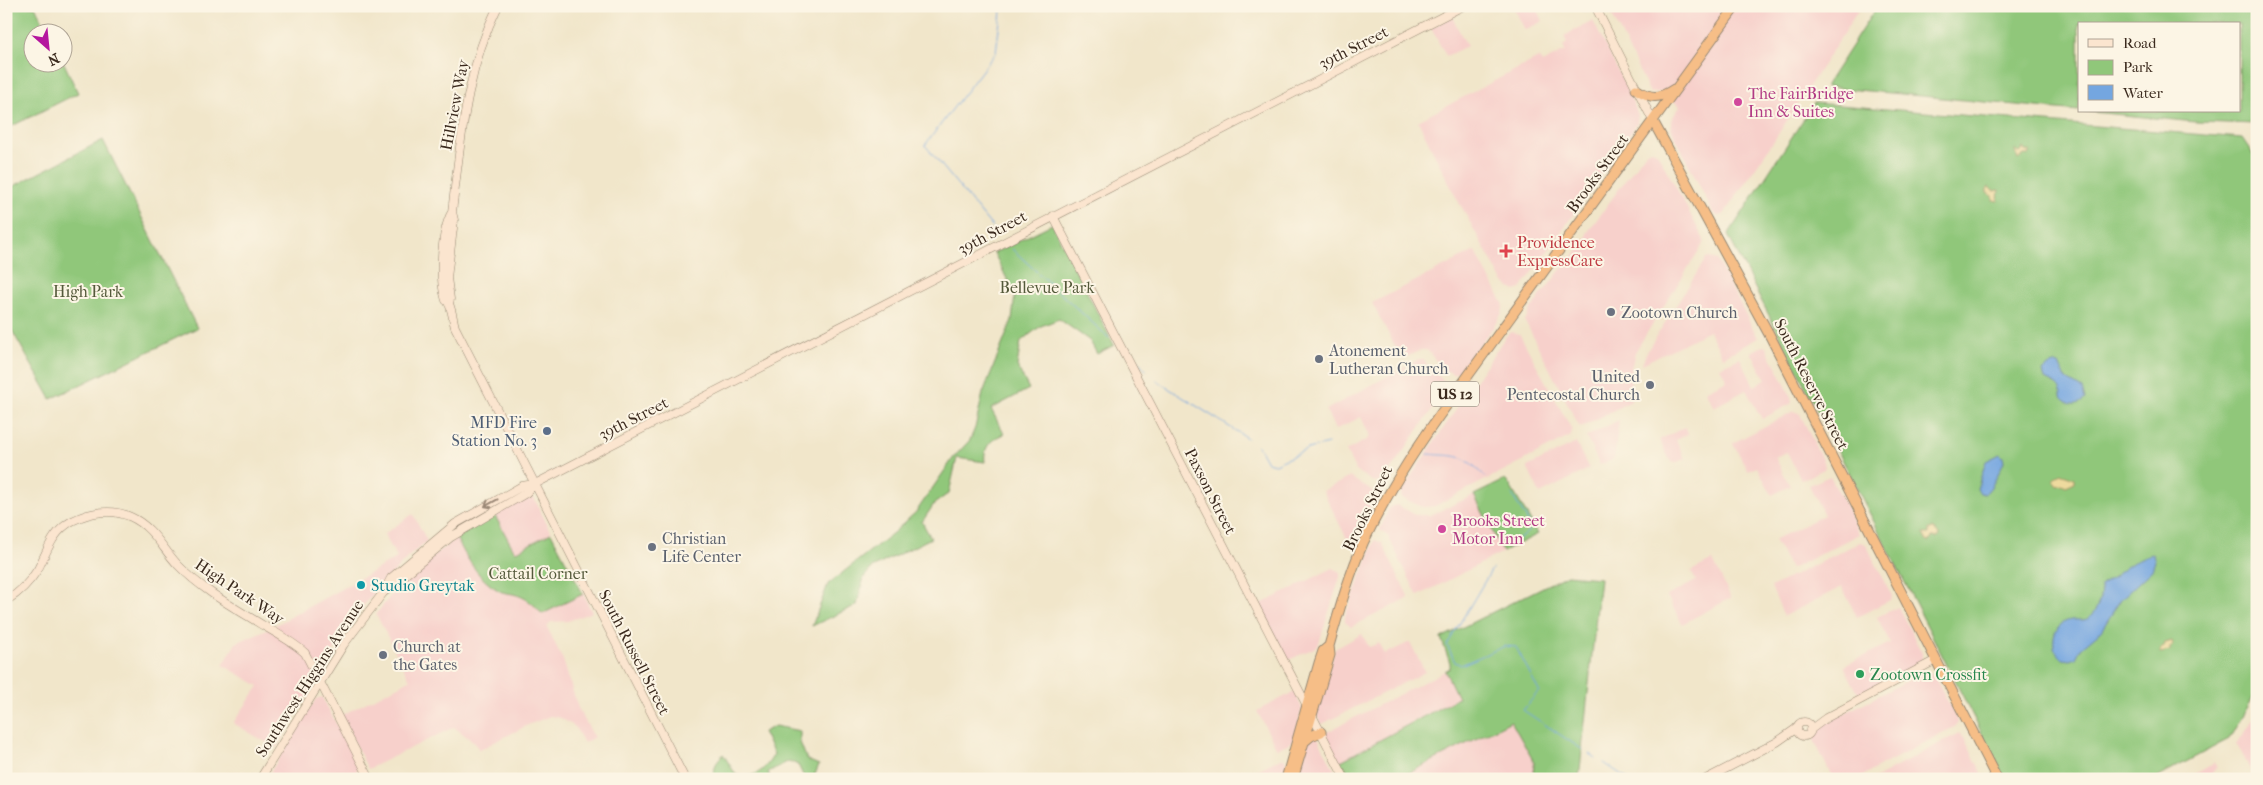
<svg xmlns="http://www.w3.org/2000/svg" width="2263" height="785" font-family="'IM FELL French Canon',serif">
  <rect width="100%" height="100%" fill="#fcf5e5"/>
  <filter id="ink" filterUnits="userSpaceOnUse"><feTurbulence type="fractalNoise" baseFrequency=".02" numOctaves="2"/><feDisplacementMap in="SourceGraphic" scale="10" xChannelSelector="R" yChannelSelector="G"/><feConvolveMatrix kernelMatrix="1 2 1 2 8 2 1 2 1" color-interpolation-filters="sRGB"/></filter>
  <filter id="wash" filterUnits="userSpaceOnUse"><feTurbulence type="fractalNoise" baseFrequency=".0096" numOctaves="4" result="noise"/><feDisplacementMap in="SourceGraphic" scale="20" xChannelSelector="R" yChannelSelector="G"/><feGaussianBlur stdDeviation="1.12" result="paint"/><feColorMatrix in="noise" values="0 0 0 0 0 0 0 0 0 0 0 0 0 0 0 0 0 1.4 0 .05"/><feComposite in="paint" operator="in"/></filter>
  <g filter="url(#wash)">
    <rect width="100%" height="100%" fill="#f1e6ca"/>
    <!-- built -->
    <path fill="#f7d0cb" d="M 1513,6 L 1536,6 L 1543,21 L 1525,30 Z
      M 1604,6 L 1861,6 L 1773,142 L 1724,214 L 1718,216 L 1713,213 L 1671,128 L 1671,120 L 1680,106 L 1660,92 L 1650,93 L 1610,11 Z
      M 1452,17 L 1467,46 L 1446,56 L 1431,28 Z
      M 1593,21 L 1629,93 L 1638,115 L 1637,123 L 1521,289 L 1515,291 L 1503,282 L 1456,197 L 1418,121 L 1540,57 L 1542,63 L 1565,51 L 1563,46 L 1567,43 L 1564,36 Z
      M 1652,150 L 1657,152 L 1704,240 L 1703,244 L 1635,352 L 1630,373 L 1631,401 L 1582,427 L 1579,426 L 1525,321 L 1530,310 L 1568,260 L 1572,258 L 1587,236 L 1587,233 L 1646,152 Z
      M 1475,251 L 1504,305 L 1501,315 L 1494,326 L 1459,372 L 1453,374 L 1443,369 L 1427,350 L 1421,350 L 1402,359 L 1372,303 Z
      M 1707,257 L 1717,260 L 1758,338 L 1723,357 L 1709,331 L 1642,364 L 1647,351 Z
      M 1512,332 L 1520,335 L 1572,430 L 1571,436 L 1435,506 L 1423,507 L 1402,498 L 1401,491 L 1506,336 Z
      M 1763,346 L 1766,347 L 1791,396 L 1792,403 L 1762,419 L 1746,390 L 1714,407 L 1705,391 L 1727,380 L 1720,367 L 1740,358 L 1754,386 L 1766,380 L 1751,352 Z
      M 1419,359 L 1423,359 L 1430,370 L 1446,382 L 1448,387 L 1382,482 L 1372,481 L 1356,471 L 1346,451 L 1368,439 L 1370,436 L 1361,417 L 1335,430 L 1326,410 Z
      M 1794,411 L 1800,414 L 1825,466 L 1824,469 L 1801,480 L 1787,452 L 1775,457 L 1790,486 L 1772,495 L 1757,467 L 1748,471 L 1733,443 Z
      M 1619,420 L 1614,459 L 1600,465 L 1586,437 Z
      M 1685,427 L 1688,434 L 1676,440 L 1685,459 L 1674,463 L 1671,462 L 1659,440 Z
      M 1576,443 L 1589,469 L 1540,494 L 1527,467 Z
      M 1830,476 L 1845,503 L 1859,534 L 1791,569 L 1774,540 L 1824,515 L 1809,485 Z
      M 1350,477 L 1373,492 L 1375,497 L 1351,547 L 1323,491 Z
      M 1474,495 L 1503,552 L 1418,596 L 1388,536 L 1380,530 L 1389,508 L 1396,505 L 1417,515 L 1431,515 Z
      M 526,496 L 534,498 L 551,533 L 515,552 L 494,514 Z
      M 413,514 L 427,541 L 408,557 L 366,602 L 329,658 L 276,748 L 233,723 L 259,686 L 223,665 L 236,643 L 274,626 L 397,558 L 384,534 Z
      M 456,538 L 469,561 L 499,592 L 516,595 L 533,603 L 543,614 L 583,594 L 592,612 L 568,621 L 551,622 L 547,627 L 563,660 L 578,708 L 594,737 L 584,743 L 575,727 L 561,718 L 550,716 L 528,725 L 479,750 L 474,742 L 454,727 L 368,769 L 340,716 L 410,680 L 376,614 L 402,582 Z
      M 1375,540 L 1382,543 L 1409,598 L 1351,627 L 1345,622 L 1345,616 Z
      M 1860,542 L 1866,544 L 1892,596 L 1890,600 L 1857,617 L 1842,587 L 1784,616 L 1771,587 Z
      M 1713,560 L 1731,598 L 1682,624 L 1667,596 L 1696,581 L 1691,571 Z
      M 1333,568 L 1340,572 L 1340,577 L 1318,646 L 1291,659 L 1287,659 L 1261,609 L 1261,604 Z
      M 1898,607 L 1922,653 L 1922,661 L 1920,665 L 1860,697 L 1844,666 L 1890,643 L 1877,617 Z
      M 1362,634 L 1369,647 L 1379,643 L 1385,654 L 1410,642 L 1425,672 L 1322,724 L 1315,713 L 1335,649 Z
      M 1445,671 L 1457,695 L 1458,698 L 1455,701 L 1339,762 L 1325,733 Z
      M 1925,672 L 1931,673 L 1935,677 L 1958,721 L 1956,726 L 1856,779 L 1833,779 L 1813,738 L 1813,729 Z
      M 1294,692 L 1302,708 L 1295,740 L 1277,749 L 1257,711 Z
      M 322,697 L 359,766 L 352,779 L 266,779 L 316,699 Z
      M 2257,713 L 2257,779 L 2255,779 L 2237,744 Z
      M 1512,721 L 1534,762 L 1534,779 L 1397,779 Z
      M 1959,733 L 1964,738 L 1985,779 L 1874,779 Z
      M 1317,736 L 1339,779 L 1295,779 L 1307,739 Z
      M 1281,758 L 1284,758 L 1287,763 L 1282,779 L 1240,779 Z
      M 2214,763 L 2216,766 L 2209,779 L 2187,779 Z"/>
    <!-- green -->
    <path fill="#90c77a" stroke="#66784c" d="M 6,6 L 35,6 L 48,32 L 32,32 L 32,62 L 63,61 L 78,93 L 6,129 Z
      M 1877,6 L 2257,6 L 2257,124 L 2195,122 L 2082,111 L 2239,111 L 2239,24 L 2079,24 L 2079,111 L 1826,87 L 1826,85 Z
      M 1814,103 L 2242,138 L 2257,160 L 2257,691 L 2229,739 L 2154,779 L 2005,779 L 1728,235 Z
      M 103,140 L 197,328 L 51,399 L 6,320 L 6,190 Z
      M 1052,224 L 1114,345 L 1097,354 L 1090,341 L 1059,319 L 1041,326 L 1021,341 L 1017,366 L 1029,389 L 991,409 L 1004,434 C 991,439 983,447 985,462 L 957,458 L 949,493 L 934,504 L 922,522 L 931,538 L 872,568 L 864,577 L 857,605 L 812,626 L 828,584 L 893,533 L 916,512 L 954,457 L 970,440 L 975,428 L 983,393 L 1012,320 L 1015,295 L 994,253 Z
      M 1505,480 L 1509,484 L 1538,534 L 1503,552 L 1474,495 Z
      M 494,514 L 515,552 L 551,533 L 583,594 L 542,614 C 534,604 526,597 513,594 C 508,593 502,593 498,590 C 478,579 467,558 456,538 Z
      M 1567,575 L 1600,578 L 1579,779 L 1533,779 L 1534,762 L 1511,721 L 1397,779 L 1349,779 L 1339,762 L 1458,698 L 1445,671 L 1450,668 L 1450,663 L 1441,638 Z
      M 775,726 L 800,731 L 800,742 L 807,760 L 819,765 L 813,779 L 805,779 L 798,765 L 789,761 L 768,772 L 770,777 L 766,779 L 712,779 L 716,764 L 723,754 L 736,775 C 755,780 766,769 774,754 L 763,732 Z"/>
    <!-- sand -->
    <path fill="#eeda9e" stroke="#94825e" d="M 2024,148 L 2026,151 L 2030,152 L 2030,155 L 2024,155 L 2018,160 L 2015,150 L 2020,152 Z
      M 1989,187 L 1993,191 L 1999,190 L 1998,201 L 1993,200 L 1993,196 L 1987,193 L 1987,188 Z
      M 2060,473 L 2075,478 L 2075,482 L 2066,486 L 2062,484 L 2057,485 L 2053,480 Z
      M 1933,528 L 1939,535 L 1937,538 L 1932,537 L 1931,540 L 1927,542 L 1923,534 L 1929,534 L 1929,529 Z
      M 2172,641 L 2173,645 L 2170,647 L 2170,651 L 2160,653 L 2159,649 L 2163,647 L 2164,643 Z"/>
    <!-- water -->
    <path fill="#74a6e0" stroke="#58687f" d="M 2054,364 L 2059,365 L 2067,380 L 2082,389 L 2085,399 C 2077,407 2068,405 2061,397 C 2062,385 2054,384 2045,379 L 2043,372 L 2048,366 Z
      M 2000,454 L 2003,457 L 2004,462 C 1999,471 1992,490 1984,494 L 1980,493 L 1977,489 L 1986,461 Z
      M 2152,554 L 2155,561 L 2152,570 L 2121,599 L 2101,631 L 2081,648 L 2076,658 L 2071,660 L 2063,659 C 2060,656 2055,651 2054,647 C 2052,634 2058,622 2071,620 C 2078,619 2084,622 2090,617 C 2099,608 2101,597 2101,585 C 2119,575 2133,558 2152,554 Z"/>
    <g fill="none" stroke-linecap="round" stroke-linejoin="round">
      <!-- stream -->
      <path stroke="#74a6e0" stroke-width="1" d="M 998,234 L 925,145 L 996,52 L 1001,12 L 999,6
        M 1012,249 L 1109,338
        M 1134,357 L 1146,370
        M 1157,381 L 1247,438
        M 1258,446 L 1267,462 L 1275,464 L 1308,449 L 1328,444
        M 1428,454 C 1460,457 1460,452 1485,476
        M 1509,548 L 1532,528 L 1512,495
        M 1492,569 L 1447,645 L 1455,662 L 1461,665 L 1505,646 L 1516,647 L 1539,691 L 1523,710 L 1583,750
        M 1590,754 L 1596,758
        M 1604,763 L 1628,779"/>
    </g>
  </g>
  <g filter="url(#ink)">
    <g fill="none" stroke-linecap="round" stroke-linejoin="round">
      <defs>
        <path id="secondary" d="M 1595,6 L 1653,121
          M 452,212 C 441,231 439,277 445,297 C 447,304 445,297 449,304 C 452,310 453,320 455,327 L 685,779
          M 1053,216 L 1345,779
          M 449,304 L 450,299 L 447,278 L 454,220 L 452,212 C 461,141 465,72 498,6
          M 383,593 L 451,537 L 526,493 L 535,484 L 1463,6
          M 6,601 C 19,593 30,582 38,569 C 48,550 52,532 72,521 C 90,512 112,508 131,517 C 153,527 162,548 178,565 C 202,590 235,608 264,626 C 278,634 293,642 305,653 L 370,779
          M1797 729a7 7 0 1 1 14 0a7 7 0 1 1-14 0Z
          M 1810,730 L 1826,718 L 1936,660
          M 260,779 L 344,644 L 383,593 L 391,578 L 455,524 L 522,486 L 534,484
          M 1706,779 L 1777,742 L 1797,728"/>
        <path id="highway" d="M 1636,89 C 1651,99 1659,99 1674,89
          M 1653,121 L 1770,336 L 1997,779
          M 1305,741 L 1311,736 L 1321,732
          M 1286,779 L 1319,663 L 1323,651 L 1329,646 C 1339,611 1349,575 1364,541 C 1388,491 1417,446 1449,402 L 1736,6
          M 1293,779 L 1330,655 L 1329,646"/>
      </defs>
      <!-- secondary casing -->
      <use href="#secondary" stroke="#968874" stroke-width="9"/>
      <!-- highway casing -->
      <use href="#highway" stroke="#968874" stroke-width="11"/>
      <!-- secondary -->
      <use href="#secondary" stroke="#fbe5cf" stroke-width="8"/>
      <!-- highway -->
      <use href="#highway" stroke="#f6be87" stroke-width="9"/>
    </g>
    <!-- one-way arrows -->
    <defs><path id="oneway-shaft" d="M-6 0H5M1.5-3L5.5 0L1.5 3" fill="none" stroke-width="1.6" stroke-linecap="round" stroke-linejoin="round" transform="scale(1.25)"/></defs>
    <use stroke="#9b8876" href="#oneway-shaft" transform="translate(491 503) rotate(151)"/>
  </g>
  <!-- markers -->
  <g fill="#d1479c" stroke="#fcf5e5" stroke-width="2">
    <circle cx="1738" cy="102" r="5"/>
    <circle cx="1442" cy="529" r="5"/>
  </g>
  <path fill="#e0444e" stroke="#fcf5e5" stroke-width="2" d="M1503.5 243.5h5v5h5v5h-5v5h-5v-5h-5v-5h5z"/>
  <g fill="#6b7280" stroke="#fcf5e5" stroke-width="2">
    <circle cx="1611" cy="312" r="5"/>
    <circle cx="1319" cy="359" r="5"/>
    <circle cx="1650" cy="385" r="5"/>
    <circle cx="652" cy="547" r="5"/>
    <circle cx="383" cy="655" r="5"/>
  </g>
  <circle fill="#5c6f8a" stroke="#fcf5e5" stroke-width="2" cx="547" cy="431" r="5"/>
  <circle fill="#0f9aa8" stroke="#fcf5e5" stroke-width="2" cx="361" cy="585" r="5"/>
  <circle fill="#2e9e5b" stroke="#fcf5e5" stroke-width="2" cx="1860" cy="674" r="5"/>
  <g text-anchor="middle" stroke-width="4" stroke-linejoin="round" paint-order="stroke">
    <!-- shield labels -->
    <rect fill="#fcf5e5" stroke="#75675a" stroke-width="1" x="1431" y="381.5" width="48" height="25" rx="4"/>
    <g font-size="15" font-weight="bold" fill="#3b2a1e">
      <text x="1455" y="399">US 12</text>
    </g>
    <!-- street labels -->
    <g font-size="16" fill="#3b2a1e" stroke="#fcf5e5">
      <text transform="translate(1353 47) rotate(-27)" y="6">39th Street</text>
      <text transform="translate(454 105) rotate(-79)" y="6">Hillview Way</text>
      <text transform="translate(1597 173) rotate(-54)" y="6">Brooks Street</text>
      <text transform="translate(992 232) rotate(-28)" y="6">39th Street</text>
      <text transform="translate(1812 384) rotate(63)" y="6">South Reserve Street</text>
      <text transform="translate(633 418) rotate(-27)" y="6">39th Street</text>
      <text transform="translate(1211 491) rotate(63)" y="6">Paxson Street</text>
      <text transform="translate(1367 508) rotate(-64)" y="6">Brooks Street</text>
      <text transform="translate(240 591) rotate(34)" y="6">High Park Way</text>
      <text transform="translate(635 652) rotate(63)" y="6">South Russell Street</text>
      <text transform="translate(309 678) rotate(-57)" y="6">Southwest Higgins Avenue</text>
    </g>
    <!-- hotel labels -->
    <g font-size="16" fill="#b23c85" stroke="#fcf5e5" text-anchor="start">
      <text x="1748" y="99">The FairBridge<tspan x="1748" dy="18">Inn &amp; Suites</tspan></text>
      <text x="1452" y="526">Brooks Street<tspan x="1452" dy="18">Motor Inn</tspan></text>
    </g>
    <!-- health labels -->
    <g font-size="16" fill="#be3a42" stroke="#fcf5e5" text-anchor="start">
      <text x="1517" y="248">Providence<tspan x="1517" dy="18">ExpressCare</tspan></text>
    </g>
    <!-- park labels -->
    <g font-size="16" fill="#54593a" stroke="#fcf5e5">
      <text x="1047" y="293">Bellevue Park</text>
      <text x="88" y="297">High Park</text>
      <text x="538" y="579">Cattail Corner</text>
    </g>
    <!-- worship labels -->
    <g font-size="16" fill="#5b616d" stroke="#fcf5e5" text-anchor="start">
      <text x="1621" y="318">Zootown Church</text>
      <text x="1329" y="356">Atonement<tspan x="1329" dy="18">Lutheran Church</tspan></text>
      <text x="1640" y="382" text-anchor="end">United<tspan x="1640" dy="18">Pentecostal Church</tspan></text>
      <text x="662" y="544">Christian<tspan x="662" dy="18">Life Center</tspan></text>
      <text x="393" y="652">Church at<tspan x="393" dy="18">the Gates</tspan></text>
    </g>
    <!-- service labels -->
    <g font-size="16" fill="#4e5e75" stroke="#fcf5e5" text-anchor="end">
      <text x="537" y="428">MFD Fire<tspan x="537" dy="18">Station No. 3</tspan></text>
    </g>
    <!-- culture labels -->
    <g font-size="16" fill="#0d838f" stroke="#fcf5e5" text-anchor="start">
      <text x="371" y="591">Studio Greytak</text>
    </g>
    <!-- leisure labels -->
    <g font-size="16" fill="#27864d" stroke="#fcf5e5" text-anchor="start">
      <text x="1870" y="680">Zootown Crossfit</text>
    </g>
  </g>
  <!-- margin -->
  <rect width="2263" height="785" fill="none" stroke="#fcf5e5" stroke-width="25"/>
  <!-- legend -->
  <rect x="2078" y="22" width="162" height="90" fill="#fcf5e5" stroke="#afa495"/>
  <rect x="2088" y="39" width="25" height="8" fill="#fbe5cf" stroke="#afa495"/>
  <text x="2123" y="48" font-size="15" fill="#3b2a1e">Road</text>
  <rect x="2088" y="60" width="25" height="15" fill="#90c77a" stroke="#afa495"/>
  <text x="2123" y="72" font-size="15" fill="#3b2a1e">Park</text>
  <rect x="2088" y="85" width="25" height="15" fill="#74a6e0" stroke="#afa495"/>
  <text x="2123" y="98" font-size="15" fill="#3b2a1e">Water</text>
  <!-- north arrow -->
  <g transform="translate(48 48) rotate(153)"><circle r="24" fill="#fcf5e5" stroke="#afa495"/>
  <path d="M0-4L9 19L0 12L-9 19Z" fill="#b5179e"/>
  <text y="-8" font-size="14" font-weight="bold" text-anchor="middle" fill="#3b2a1e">N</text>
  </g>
</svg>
